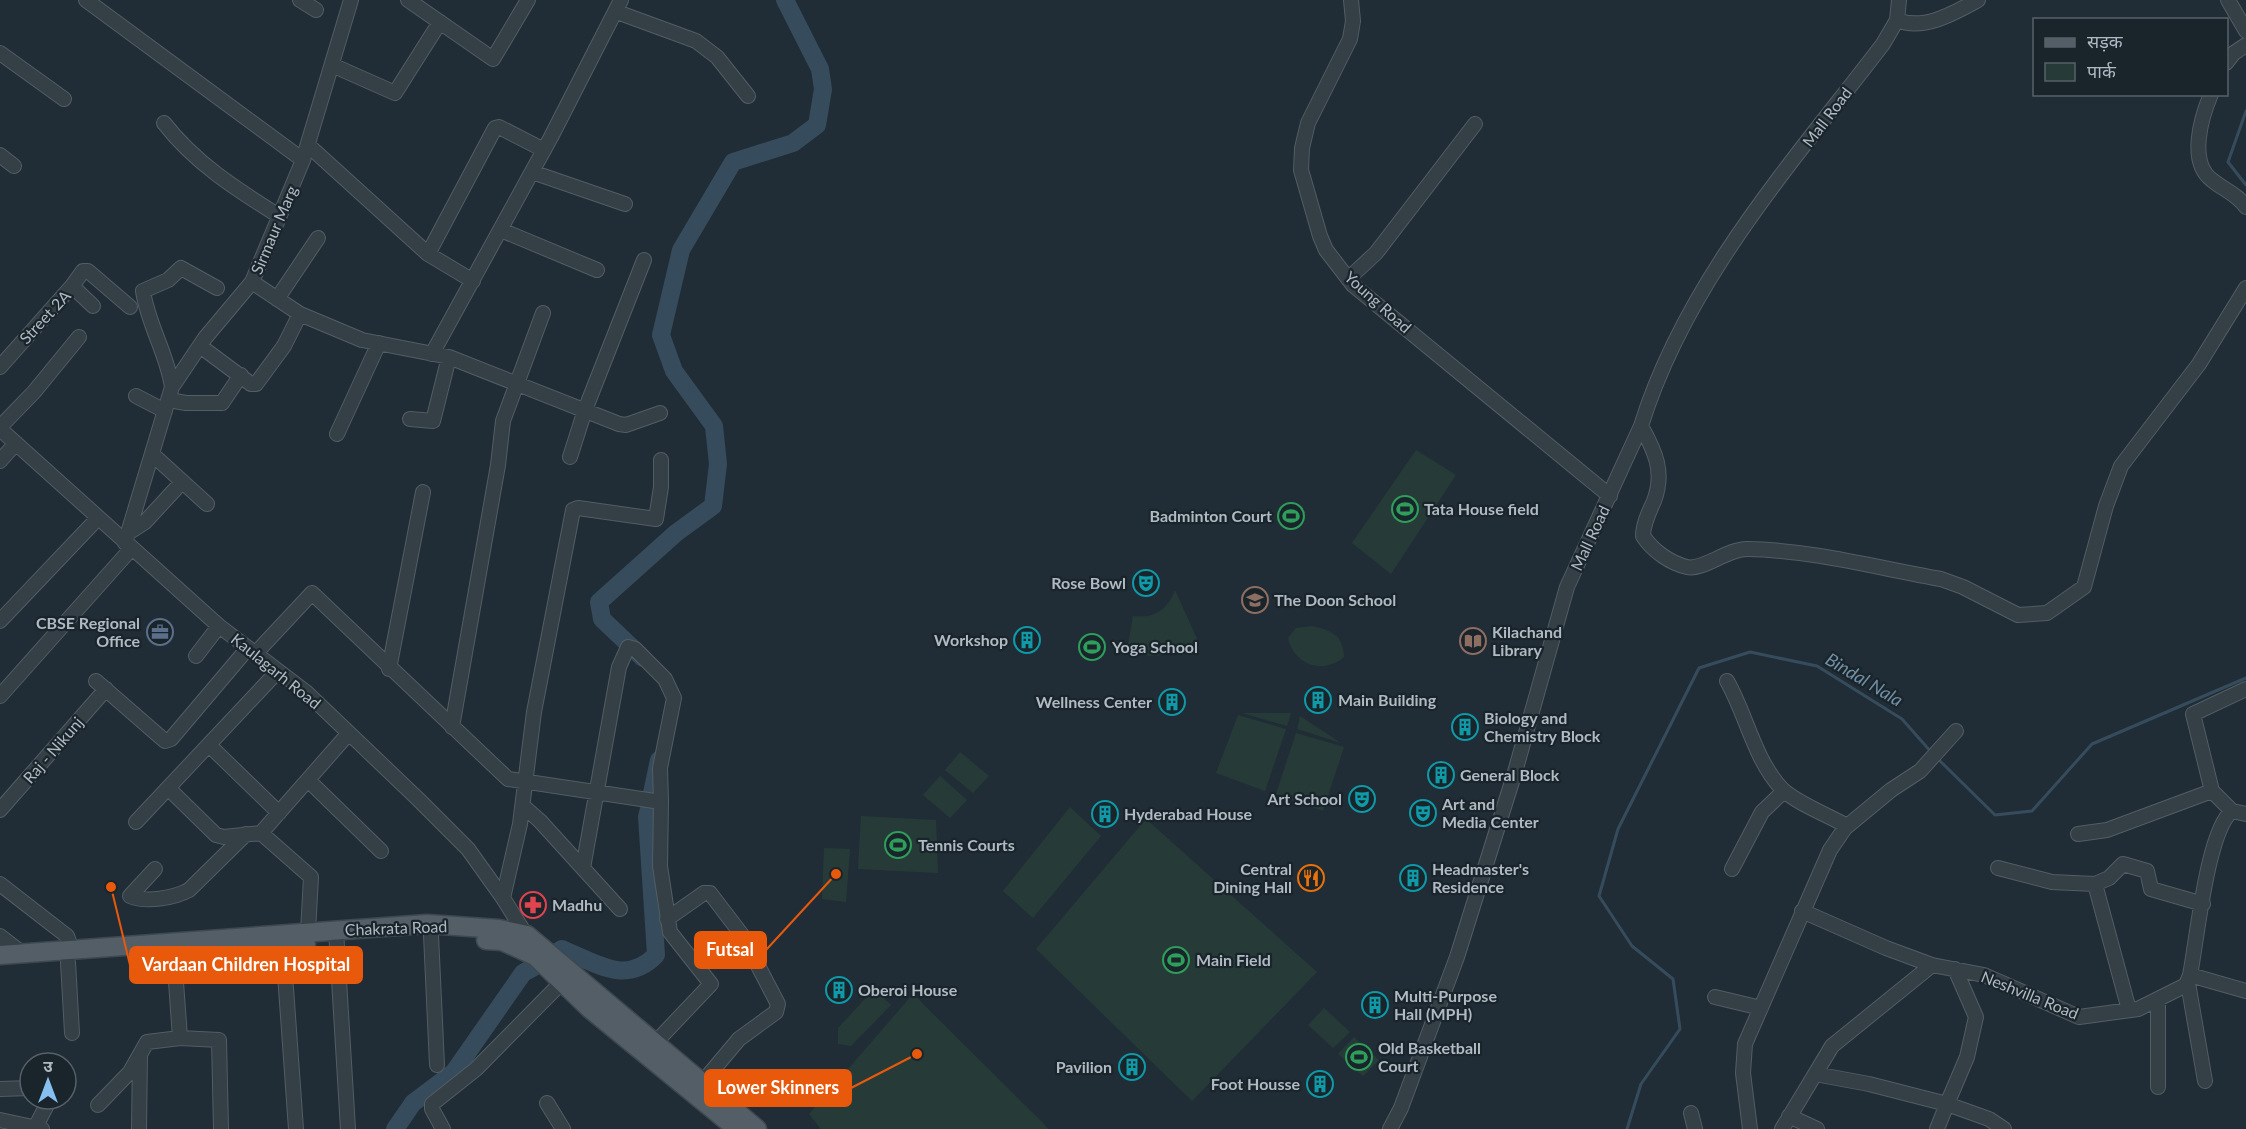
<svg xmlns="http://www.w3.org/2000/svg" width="2246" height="1129" font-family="Lato,'Noto Sans Devanagari',sans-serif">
  <rect width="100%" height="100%" fill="#212d36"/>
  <!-- green -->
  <path fill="#263b38" d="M 1416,450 L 1456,475 L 1391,574 L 1352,543 Z
    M 1294,502 L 1306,512 L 1287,531 L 1276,520 Z
    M 1175,590 L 1198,641 C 1176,656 1152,660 1127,651 L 1133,616 C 1154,619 1168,610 1175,590 Z
    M 1312,626 C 1332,631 1343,635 1344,657 C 1323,675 1294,665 1288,638 L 1296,628 Z
    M 1242,713 L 1291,713 L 1287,726 Z
    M 1238,715 L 1286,729 L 1265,791 L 1216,773 Z
    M 1300,716 L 1341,743 L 1297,729 Z
    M 1296,733 L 1344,747 L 1323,811 L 1276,794 Z
    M 960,752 L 989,776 L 973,793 L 945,770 Z
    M 940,776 L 967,800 L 950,818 L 923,795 Z
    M 1070,807 L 1101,836 L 1033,918 L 1003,891 Z
    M 861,816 L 936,820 L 938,873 L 858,869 Z
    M 1146,819 L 1317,972 L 1192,1101 L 1036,949 Z
    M 824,848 L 850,849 L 846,902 L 822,899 Z
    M 874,989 L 891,1005 L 851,1046 L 838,1044 L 838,1028 Z
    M 913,994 L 1042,1122 L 1048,1129 L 821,1129 L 809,1114 Z
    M 1324,1008 L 1350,1032 L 1333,1048 L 1308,1025 Z
    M 1354,1037 L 1379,1060 L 1363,1076 L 1338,1054 Z"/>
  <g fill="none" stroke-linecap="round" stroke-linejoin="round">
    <!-- stream -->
    <path stroke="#364c5c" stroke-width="3" d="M 2246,111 L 2228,162 L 2246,185
      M 1937,758 L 1995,815 L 2032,811 L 2092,744 L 2246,678
      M 1627,1129 L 1641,1084 L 1680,1029 L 1673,979 L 1632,946 L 1599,896 L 1618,829 L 1699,668 L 1750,652 L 1817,666 L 1902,719 L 1932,753"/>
    <!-- river -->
    <path stroke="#364c5c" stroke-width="18" d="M 643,658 L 602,619 L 599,602 L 676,533 L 713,506 L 718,464 L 714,426 L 674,371 L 661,335 L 681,250 L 733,162 L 793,143 L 817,125 L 823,89 L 820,69 L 785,0
      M 652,793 L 659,760
      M 557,952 L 562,949 C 596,963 626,986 656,955 L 647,817 L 649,809
      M 395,1129 L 413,1103 L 454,1072 L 523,973 L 534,967"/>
    <defs>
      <path id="minor" d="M 86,0 L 303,160
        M 300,0 L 316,10
        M 408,0 L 493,59 L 528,0
        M 1351,0 L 1353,21 L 1350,39 L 1308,123 L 1302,148 L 1301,170 L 1320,236 L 1326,250 L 1353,285 L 1610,496
        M 2228,0 L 2246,31
        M 617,12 L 696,41 L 717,57 L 748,96
        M 1897,20 C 1924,31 1954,13 1978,0
        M 0,53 L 64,99
        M 2226,63 L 2234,53 L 2246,45
        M 332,65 L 395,93 L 440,22
        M 2211,94 C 2201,118 2188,162 2212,180 C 2224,190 2237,194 2246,207
        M 164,123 C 195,163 236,189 279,216
        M 309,146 L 428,254 L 473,281
        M 0,155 L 14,166
        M 532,172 L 625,204
        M 501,230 L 597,270
        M 428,254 L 495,128 L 499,127 L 544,150
        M 1348,279 L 1376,253 L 1475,124
        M 252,282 L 300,314 L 362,340 L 449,357 L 619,424 L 626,425 L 660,413
        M 72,286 L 83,271 L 88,271 L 130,307
        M 277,299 L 318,238
        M 200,346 L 251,384 L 256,384 L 284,346 L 300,314
        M 432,354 L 551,137 L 621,0
        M 0,367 L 72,286 L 93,306
        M 172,387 C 167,353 148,325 143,291 L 168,280 L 181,268 L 217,288
        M 136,396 L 165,411
        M 169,400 L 186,403 L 222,403 L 241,375
        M 410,419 L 433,421 L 449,357
        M 1641,426 C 1655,451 1665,472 1654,501 C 1649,512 1643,524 1643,536 C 1653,551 1670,563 1687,567 C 1702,571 1727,549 1747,549 C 1812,550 1878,568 1941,579 L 1963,587 L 2018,615 L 2047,613 L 2084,587 L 2106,506 L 2121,466 L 2199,364 L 2246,288
        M 0,427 L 34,392 L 79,337
        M 0,429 L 219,626 L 306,692 L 419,800 L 468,849 L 503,898 L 529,940
        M 337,434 L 379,343
        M 152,454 L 207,504
        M 570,457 L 585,410 L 644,260
        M 0,461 L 16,443
        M 128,533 L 145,522 L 182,482
        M 125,543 L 172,387 L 205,338 L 252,282 L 303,160 L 351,0
        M 0,621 L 98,518
        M 255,654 L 312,593 L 508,779 L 661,802 L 660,866 L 670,932 L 711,984 L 655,1043
        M 196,656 L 219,626
        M 389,669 L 423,492
        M 96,681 L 165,741 L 171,739 L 248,648
        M 1727,681 C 1747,716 1754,759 1782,789 C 1796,803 1830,816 1847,826
        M 0,696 L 131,549
        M 452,727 L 498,465 L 503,421 L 543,313
        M 209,745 L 279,813
        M 308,780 L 381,851
        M 168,788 L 216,835 L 224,837 L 261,833 L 311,877 L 308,932
        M 523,806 L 540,821 L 620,909
        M 0,810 L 106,689
        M 2232,811 L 2212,791 L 2193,714 L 2246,689
        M 136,822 L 278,671
        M 261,833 L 349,733
        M 2078,834 L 2107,830 L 2212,791
        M 583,868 L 619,667 L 628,647 L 635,649 L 665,679 L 674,698 L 660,768 L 661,802
        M 1998,868 L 2052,882 L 2095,884
        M 155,869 L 130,896 C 146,903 174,898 189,890 L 246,834
        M 1732,869 L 1762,812 L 1784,791
        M 0,884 L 67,936 L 72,950
        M 503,898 L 520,824 L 534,712 L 573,510 L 578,508 L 656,519 L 661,487 L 661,460
        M 1802,911 L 1886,948 L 1932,965
        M 667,919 L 704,893 L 710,893 L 742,935 L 778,1004 L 776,1012 L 739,1039 L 702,1083
        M 336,930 L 348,1129
        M 431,935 L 437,1065
        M 0,936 L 22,953
        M 283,946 L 296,1129
        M 68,962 L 72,1033
        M 2190,975 L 2246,991
        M 2188,983 L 2205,1081
        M 1715,997 L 1761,1008
        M 2158,1001 L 2158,1087
        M 2129,1010 L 2095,884 L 2109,878 L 2123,864 L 2147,871 L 2151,889 L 2203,904
        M 180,1038 L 219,1040 L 221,1129
        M 1815,1074 L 1869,1084 L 1947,1104 L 1967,1057 L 1976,1017 L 1955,969
        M 0,1089 L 30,1088
        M 547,1103 L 563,1129
        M 98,1105 L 130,1072 L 147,1042 L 180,1038 L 174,954
        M 1691,1113 L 1695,1129
        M 1789,1116 L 1817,1129
        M 0,1120 L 42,1129
        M 36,1126 L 50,1099
        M 139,1129 L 140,1055
        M 443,1129 L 432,1109 L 432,1104 L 476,1069 L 567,977
        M 1390,1129 L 1401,1108 L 1457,957 L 1515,772 L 1567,587 L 1641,426 C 1686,281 1792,163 1883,44 L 1897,20 L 1899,0
        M 1750,1129 L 1743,1073 L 1745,1044 L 1830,850 L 1845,828 L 1891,790 L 1920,771 L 1956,731
        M 1782,1129 L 1832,1046 L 1932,965 L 1984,975 L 2079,1017 L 2138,1009 L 2186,985 L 2190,975 C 2197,940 2207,831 2232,811 L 2246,814
        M 1937,1129 L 1947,1104 L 1989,1119 L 2004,1129"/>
      <path id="major" d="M 486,940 L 502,941 L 535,956 L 589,1008 L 737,1129
        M 241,949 L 306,944
        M 0,955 L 427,924 L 499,929 L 527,935 L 757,1129"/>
    </defs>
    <!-- minor casing -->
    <use href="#minor" stroke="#525d64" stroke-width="16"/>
    <!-- major casing -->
    <use href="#major" stroke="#3e4850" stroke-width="21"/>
    <!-- minor -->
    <use href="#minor" stroke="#353f46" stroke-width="14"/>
    <!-- major -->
    <use href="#major" stroke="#535e66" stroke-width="18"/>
  </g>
  <!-- icons -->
  <defs>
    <symbol id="stadium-ring" viewBox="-11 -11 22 22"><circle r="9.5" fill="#1a242b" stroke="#2e9e5b" stroke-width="1.5"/><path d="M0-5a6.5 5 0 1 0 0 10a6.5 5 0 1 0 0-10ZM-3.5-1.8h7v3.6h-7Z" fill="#2e9e5b"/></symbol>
    <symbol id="theatre-ring" viewBox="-11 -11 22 22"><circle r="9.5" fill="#1a242b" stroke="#0f9aa8" stroke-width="1.5"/><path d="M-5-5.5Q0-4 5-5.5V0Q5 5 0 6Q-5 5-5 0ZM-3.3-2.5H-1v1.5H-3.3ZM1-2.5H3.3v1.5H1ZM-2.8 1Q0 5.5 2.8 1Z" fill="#0f9aa8"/></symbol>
    <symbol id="school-ring" viewBox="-11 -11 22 22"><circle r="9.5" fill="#1a242b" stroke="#8d6e63" stroke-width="1.5"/><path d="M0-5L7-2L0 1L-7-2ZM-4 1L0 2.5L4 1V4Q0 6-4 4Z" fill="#8d6e63"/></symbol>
    <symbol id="office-ring" viewBox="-11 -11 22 22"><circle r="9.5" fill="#1a242b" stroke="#5c6f8a" stroke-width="1.5"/><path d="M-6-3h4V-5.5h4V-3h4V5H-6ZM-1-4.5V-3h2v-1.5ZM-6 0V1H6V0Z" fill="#5c6f8a"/></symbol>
    <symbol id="building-ring" viewBox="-11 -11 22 22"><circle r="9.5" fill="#1a242b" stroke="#0f9aa8" stroke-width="1.5"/><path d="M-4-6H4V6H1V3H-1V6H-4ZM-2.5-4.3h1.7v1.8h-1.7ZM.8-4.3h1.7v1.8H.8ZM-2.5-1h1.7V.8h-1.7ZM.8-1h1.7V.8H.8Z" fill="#0f9aa8"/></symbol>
    <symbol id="library-ring" viewBox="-11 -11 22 22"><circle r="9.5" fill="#1a242b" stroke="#8d6e63" stroke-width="1.5"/><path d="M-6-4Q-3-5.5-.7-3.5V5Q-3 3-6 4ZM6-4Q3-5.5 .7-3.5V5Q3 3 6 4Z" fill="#8d6e63"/></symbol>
    <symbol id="restaurant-ring" viewBox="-11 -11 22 22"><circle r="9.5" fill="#1a242b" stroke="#e8710a" stroke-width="1.5"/><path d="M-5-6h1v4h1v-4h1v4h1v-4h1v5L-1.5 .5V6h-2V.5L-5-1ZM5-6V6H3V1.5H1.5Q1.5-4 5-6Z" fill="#e8710a"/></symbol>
    <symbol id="pharmacy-ring" viewBox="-11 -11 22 22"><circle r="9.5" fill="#1a242b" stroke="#e0444e" stroke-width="1.5"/><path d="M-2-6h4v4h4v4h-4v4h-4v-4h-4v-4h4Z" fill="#e0444e"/></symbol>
  </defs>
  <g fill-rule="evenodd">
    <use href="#stadium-ring" x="1390" y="494" width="30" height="30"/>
    <use href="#stadium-ring" x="1276" y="501" width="30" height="30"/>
    <use href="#theatre-ring" x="1131" y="568" width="30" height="30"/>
    <use href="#school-ring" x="1240" y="585" width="30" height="30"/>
    <use href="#office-ring" x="145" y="617" width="30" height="30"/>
    <use href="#building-ring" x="1012" y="625" width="30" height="30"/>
    <use href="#library-ring" x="1458" y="626" width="30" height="30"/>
    <use href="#stadium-ring" x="1077" y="632" width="30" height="30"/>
    <use href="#building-ring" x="1303" y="685" width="30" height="30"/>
    <use href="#building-ring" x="1157" y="687" width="30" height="30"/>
    <use href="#building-ring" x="1450" y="712" width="30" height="30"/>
    <use href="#building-ring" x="1426" y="760" width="30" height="30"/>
    <use href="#theatre-ring" x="1347" y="784" width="30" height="30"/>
    <use href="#theatre-ring" x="1408" y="798" width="30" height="30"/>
    <use href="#building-ring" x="1090" y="799" width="30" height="30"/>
    <use href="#stadium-ring" x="883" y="830" width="30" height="30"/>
    <use href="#restaurant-ring" x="1296" y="863" width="30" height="30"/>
    <use href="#building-ring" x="1398" y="863" width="30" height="30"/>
    <use href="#pharmacy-ring" x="518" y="890" width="30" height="30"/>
    <use href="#stadium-ring" x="1161" y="945" width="30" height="30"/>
    <use href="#building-ring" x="824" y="975" width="30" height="30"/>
    <use href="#building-ring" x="1360" y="990" width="30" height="30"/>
    <use href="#stadium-ring" x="1344" y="1042" width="30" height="30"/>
    <use href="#building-ring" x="1117" y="1052" width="30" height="30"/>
    <use href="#building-ring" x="1305" y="1069" width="30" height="30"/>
  </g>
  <g text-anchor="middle" stroke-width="4.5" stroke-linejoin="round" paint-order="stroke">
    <!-- street labels -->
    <g font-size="16" fill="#afbac3" stroke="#1a242b">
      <text transform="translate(1827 117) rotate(-53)" y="6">Mall Road</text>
      <text transform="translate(274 230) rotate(-67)" y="6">Sirmaur Marg</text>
      <text transform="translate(1378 302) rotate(42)" y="6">Young Road</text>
      <text transform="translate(45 317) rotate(-47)" y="6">Street 2A</text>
      <text transform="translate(1590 538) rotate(-65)" y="6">Mall Road</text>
      <text transform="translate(276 671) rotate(39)" y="6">Kaulagarh Road</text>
      <text transform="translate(53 750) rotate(-49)" y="6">Raj - Nikunj</text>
      <text transform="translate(396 928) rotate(-2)" y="6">Chakrata Road</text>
      <text transform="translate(2030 995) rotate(22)" y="6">Neshvilla Road</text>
    </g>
    <!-- poi labels -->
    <g font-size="16" font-weight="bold" fill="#afbac3" stroke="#1a242b" text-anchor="start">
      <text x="1424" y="515">Tata House field</text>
      <text x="1272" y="522" text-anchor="end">Badminton Court</text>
      <text x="1126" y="589" text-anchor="end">Rose Bowl</text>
      <text x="1274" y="606">The Doon School</text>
      <text x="140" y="629" text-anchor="end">CBSE Regional<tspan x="140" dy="18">Office</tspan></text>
      <text x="1492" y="638">Kilachand<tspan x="1492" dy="18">Library</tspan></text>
      <text x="1008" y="646" text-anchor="end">Workshop</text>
      <text x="1112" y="653">Yoga School</text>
      <text x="1338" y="706">Main Building</text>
      <text x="1152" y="708" text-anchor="end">Wellness Center</text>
      <text x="1484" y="724">Biology and<tspan x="1484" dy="18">Chemistry Block</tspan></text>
      <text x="1460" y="781">General Block</text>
      <text x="1342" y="805" text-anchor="end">Art School</text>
      <text x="1442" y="810">Art and<tspan x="1442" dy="18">Media Center</tspan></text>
      <text x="1124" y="820">Hyderabad House</text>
      <text x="918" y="851">Tennis Courts</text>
      <text x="1292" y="875" text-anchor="end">Central<tspan x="1292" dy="18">Dining Hall</tspan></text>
      <text x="1432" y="875">Headmaster's<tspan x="1432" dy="18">Residence</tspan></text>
      <text x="552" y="911">Madhu</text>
      <text x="1196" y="966">Main Field</text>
      <text x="858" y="996">Oberoi House</text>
      <text x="1394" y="1002">Multi-Purpose<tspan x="1394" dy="18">Hall (MPH)</tspan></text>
      <text x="1378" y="1054">Old Basketball<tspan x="1378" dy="18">Court</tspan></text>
      <text x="1112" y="1073" text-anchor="end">Pavilion</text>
      <text x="1300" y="1090" text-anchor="end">Foot Housse</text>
    </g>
    <!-- water labels -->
    <g font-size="18" font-style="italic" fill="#718fa5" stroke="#1a242b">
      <text transform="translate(1864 680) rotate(31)" y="6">Bindal Nala</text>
    </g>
  </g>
  <!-- callouts -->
  <path fill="none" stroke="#e8590c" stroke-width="2" d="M836 874L766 950M111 887L130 965M917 1054L851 1088"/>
  <g fill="#e8590c" stroke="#1a242b" stroke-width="2">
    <circle cx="836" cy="874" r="6"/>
    <circle cx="111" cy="887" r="6"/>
    <circle cx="917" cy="1054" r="6"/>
  </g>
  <g fill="#e8590c" stroke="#e8590c" stroke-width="2">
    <rect x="695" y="932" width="71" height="36" rx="6"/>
    <rect x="130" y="947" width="232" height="36" rx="6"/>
    <rect x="705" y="1070" width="146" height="36" rx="6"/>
  </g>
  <g font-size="18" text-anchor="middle" font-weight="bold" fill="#fff">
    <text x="730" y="956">Futsal</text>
    <text x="246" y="971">Vardaan Children Hospital</text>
    <text x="778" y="1094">Lower Skinners</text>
  </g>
  <!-- legend -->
  <rect x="2033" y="18" width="195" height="78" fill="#1a242b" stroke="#566068" stroke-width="1.5"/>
  <rect x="2045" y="38" width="30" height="9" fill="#535e66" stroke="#566068" stroke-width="1.5"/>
  <text x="2087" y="48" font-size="18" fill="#afbac3">सड़क</text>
  <rect x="2045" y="63" width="30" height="18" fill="#263b38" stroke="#566068" stroke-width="1.5"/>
  <text x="2087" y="78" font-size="18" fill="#afbac3">पार्क</text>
  <!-- north arrow -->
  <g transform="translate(48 1081)"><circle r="28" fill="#1a242b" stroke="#566068" stroke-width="1.5"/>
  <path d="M0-4.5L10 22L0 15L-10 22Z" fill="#87bff0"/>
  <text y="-9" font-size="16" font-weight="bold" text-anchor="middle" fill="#afbac3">उ</text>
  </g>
</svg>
